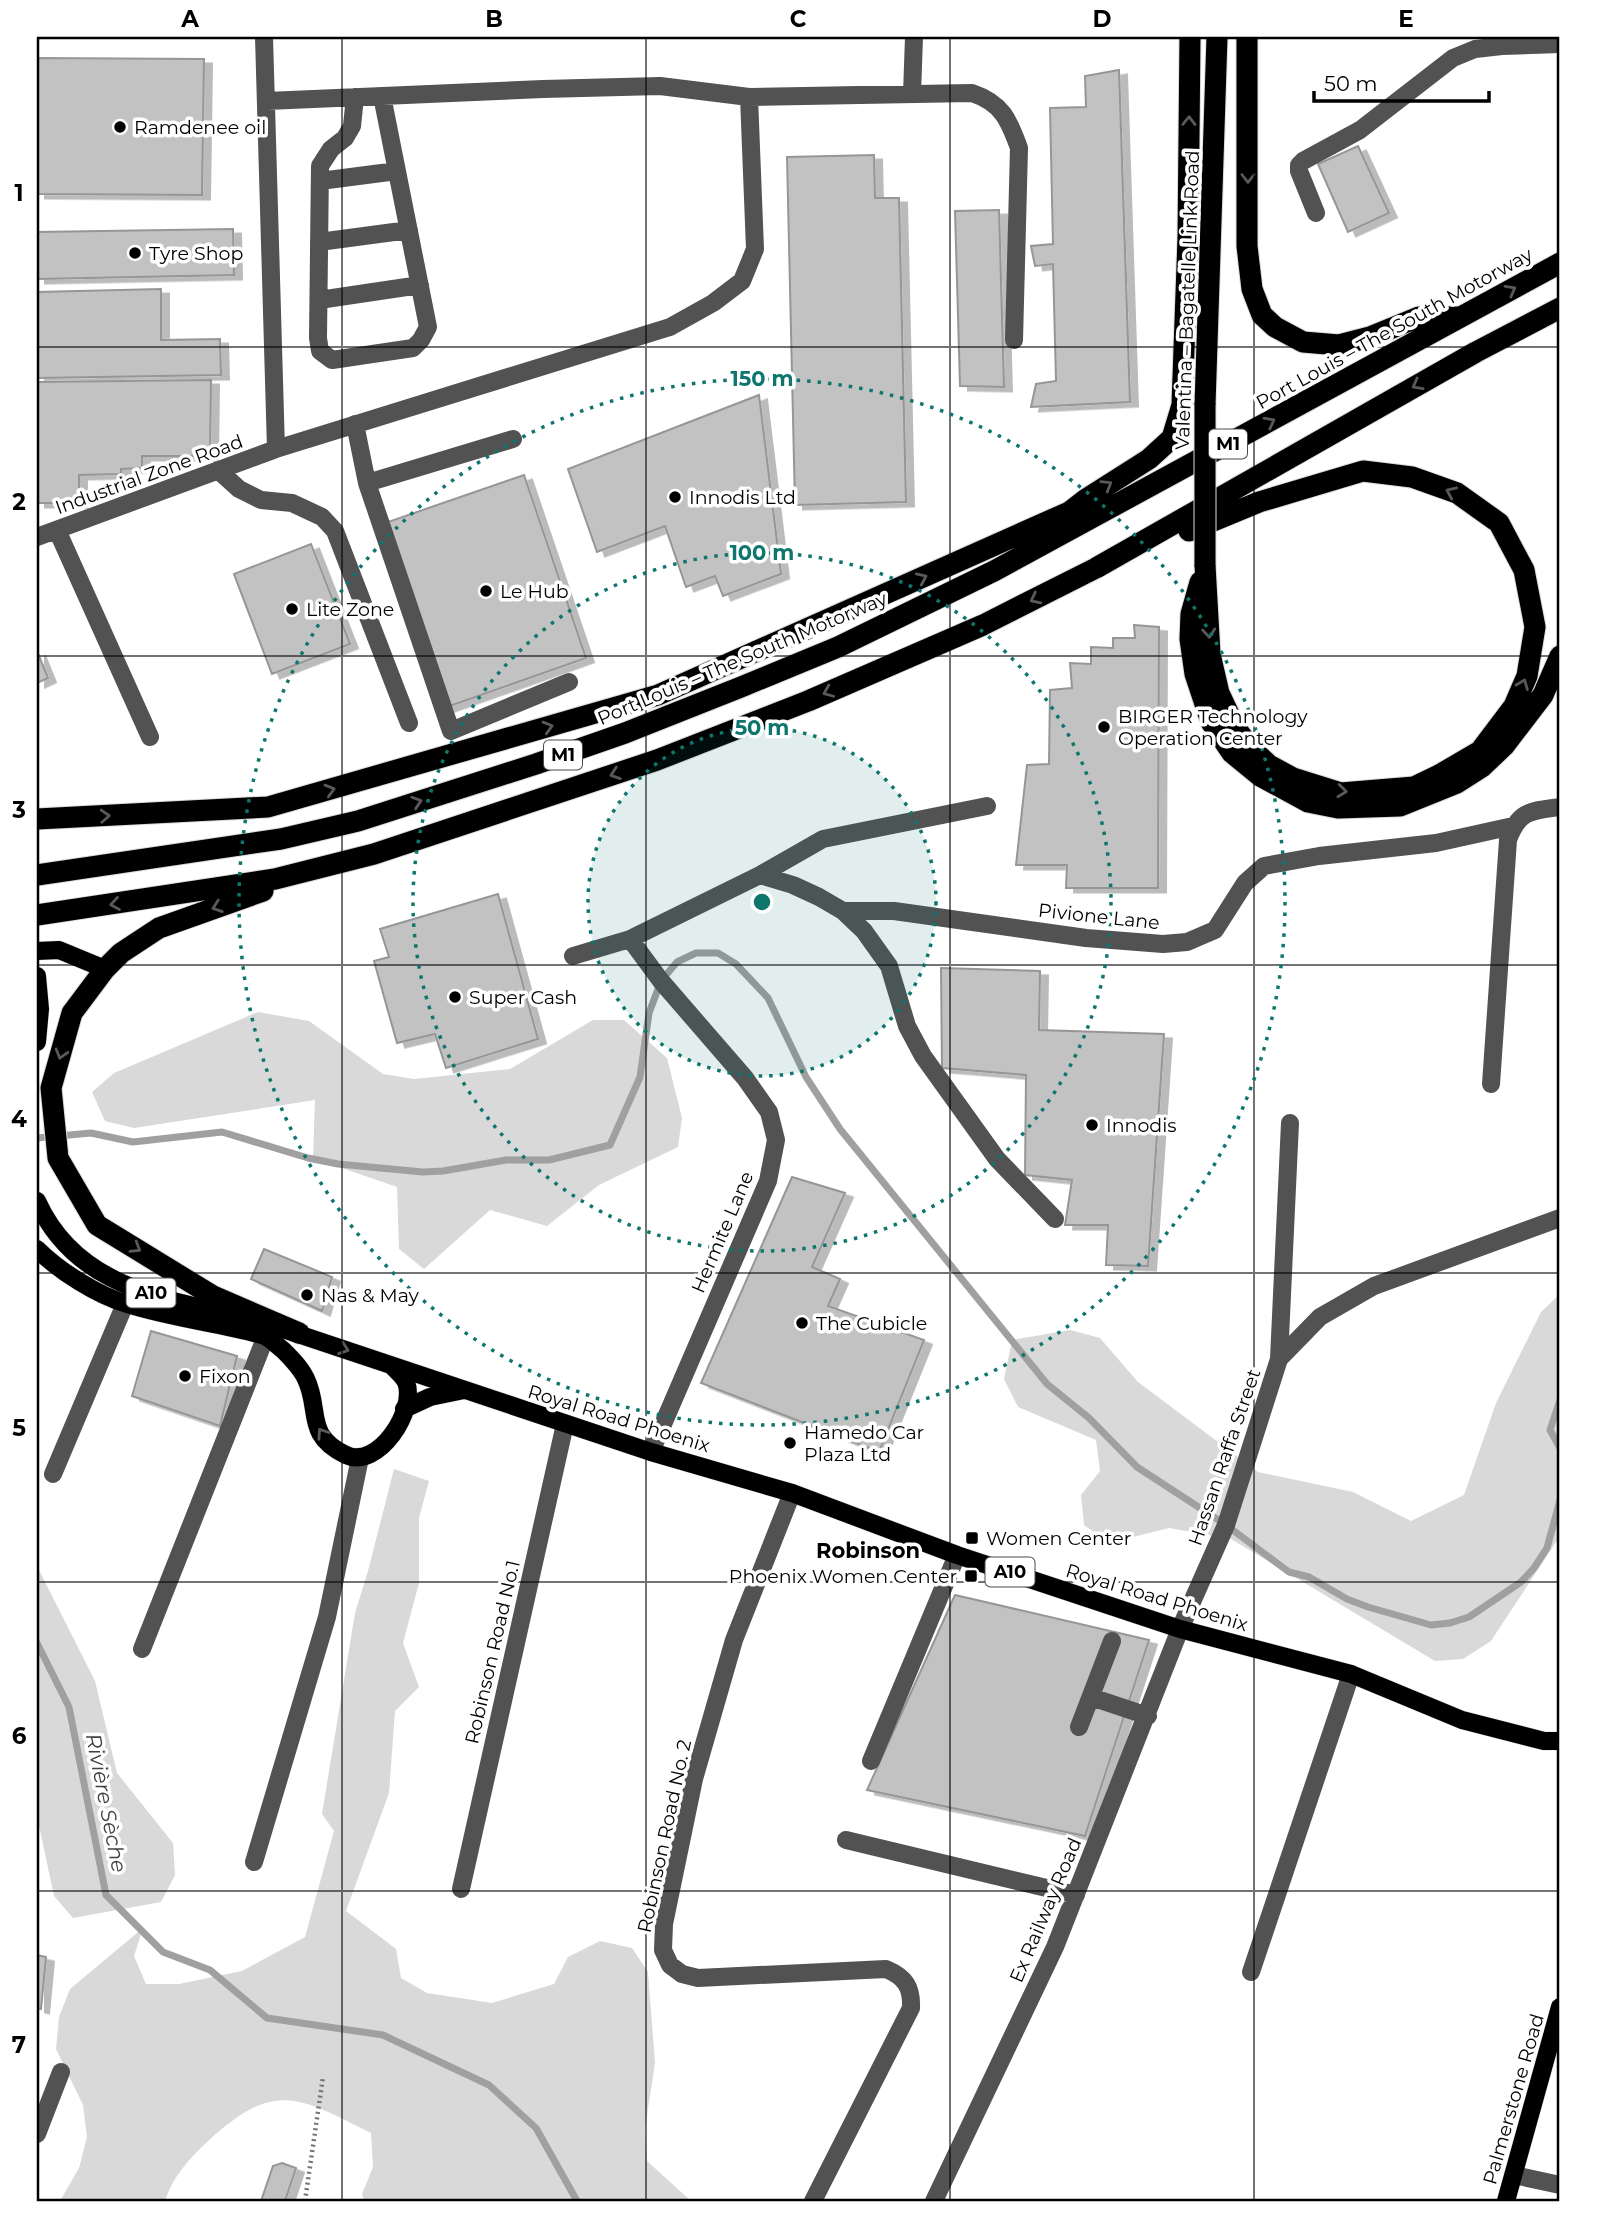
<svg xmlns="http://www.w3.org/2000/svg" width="1597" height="2238" font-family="Montserrat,sans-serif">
  <defs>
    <filter id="shadow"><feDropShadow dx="8" dy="4.5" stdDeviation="0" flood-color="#0004"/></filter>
  </defs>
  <rect width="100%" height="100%" fill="#fff"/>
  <!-- green -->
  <path fill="#d9d9d9" d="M 258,1012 L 309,1021 L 383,1074 L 414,1079 L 510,1069 L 593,1020 L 624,1020 L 667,1058 L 682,1118 L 678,1147 L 599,1185 L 547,1226 L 490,1210 L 424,1269 L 399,1249 L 397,1187 L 313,1158 L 315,1100 L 134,1128 L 105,1121 L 92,1092 L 114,1073 Z
    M 1560,1294 L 1560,1536 L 1491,1641 L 1463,1659 L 1435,1661 L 1231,1539 L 1169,1528 L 1109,1543 L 1084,1525 L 1081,1495 L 1100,1471 L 1096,1440 L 1018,1407 L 1004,1379 L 1012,1340 L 1070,1330 L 1100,1338 L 1138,1382 L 1258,1472 L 1353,1492 L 1411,1521 L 1464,1495 L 1496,1403 L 1541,1312 Z
    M 394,1469 L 429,1481 L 419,1518 L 419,1583 L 403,1643 L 419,1687 L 395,1711 L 389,1793 L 346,1911 L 396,1949 L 401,1978 L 427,1993 L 492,2003 L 554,1984 L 568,1957 L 600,1941 L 632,1948 L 648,1972 L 655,2063 L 645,2128 L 647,2161 L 691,2201 L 364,2201 L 362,2194 L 373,2167 L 371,2133 C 298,2096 274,2080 208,2141 C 189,2159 173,2176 165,2201 L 60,2201 L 79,2168 L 87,2137 L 83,2105 L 56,2049 L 59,2017 L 70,1989 L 143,1928 L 134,1956 L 146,1984 L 179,1984 L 242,1971 L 305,1937 L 334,1831 L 322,1814 L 355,1613 L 368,1571 Z
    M 37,1566 L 95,1681 L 117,1773 L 173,1843 L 175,1875 L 161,1902 L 73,1918 L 54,1896 L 37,1816 Z"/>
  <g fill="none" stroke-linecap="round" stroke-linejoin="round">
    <!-- stream -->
    <path stroke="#a0a0a0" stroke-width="7" d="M 37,1138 L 91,1133 L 133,1142 L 222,1132 L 308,1158 L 338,1164 L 423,1172 L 443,1171 L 506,1160 L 549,1160 L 610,1145 L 640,1077 L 649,1013 L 661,981 L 677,962 L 696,953 L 718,953 L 736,964 L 768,998 L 806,1077 L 840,1129 L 1047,1384 L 1089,1418 L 1137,1467 L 1226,1525 L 1289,1572 L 1309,1577 L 1347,1599 L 1368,1607 L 1431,1625 L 1450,1623 L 1469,1617 L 1521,1582 L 1534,1568 L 1547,1548 L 1560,1500
      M 1560,1400 L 1550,1430 L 1560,1448
      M 37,1643 L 69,1707 L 106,1895 L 163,1952 L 210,1970 L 267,2018 L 383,2035 L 489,2085 L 536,2128 L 577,2201"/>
  </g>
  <!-- building -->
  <path fill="#c2c2c2" stroke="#969696" stroke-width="2" filter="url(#shadow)" d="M 37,58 L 204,59 L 202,195 L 37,194 Z
    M 1119,70 L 1130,402 L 1031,407 L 1036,384 L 1056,381 L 1053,264 L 1035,266 L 1031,246 L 1053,244 L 1050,108 L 1086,107 L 1085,76 Z
    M 1358,146 L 1389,213 L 1348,232 L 1318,164 Z
    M 874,155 L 875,198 L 899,198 L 906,502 L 795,505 L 787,157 Z
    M 999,210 L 1004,387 L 960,386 L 955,211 Z
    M 233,229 L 234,275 L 37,279 L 37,232 Z
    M 161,289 L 161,340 L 220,339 L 221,375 L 37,378 L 37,292 Z
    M 211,380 L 210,456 L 142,456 L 142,468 L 121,469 L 121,474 L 79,475 L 79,503 L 37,503 L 37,382 Z
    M 759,395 L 781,574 L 723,596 L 715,576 L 686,587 L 665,526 L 597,552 L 568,469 Z
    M 524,475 L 586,658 L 447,707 L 385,523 Z
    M 311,544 L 350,644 L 272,674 L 234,574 Z
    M 1134,625 L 1159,627 L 1158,888 L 1066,888 L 1067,865 L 1016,865 L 1027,765 L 1049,764 L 1050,690 L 1072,688 L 1070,663 L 1091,664 L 1091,647 L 1113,648 L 1113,638 L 1135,638 Z
    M 37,651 L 48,678 L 37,683 Z
    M 498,894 L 538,1039 L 446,1068 L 435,1034 L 397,1043 L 374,961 L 389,957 L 380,929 Z
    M 941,968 L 1040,971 L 1039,1030 L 1164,1034 L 1148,1266 L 1106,1265 L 1108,1225 L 1065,1225 L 1072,1180 L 1025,1175 L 1026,1075 L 942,1068 Z
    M 792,1177 L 845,1193 L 812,1267 L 840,1279 L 828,1306 L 924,1340 L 879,1452 L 701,1383 Z
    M 264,1249 L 332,1277 L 322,1311 L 251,1279 Z
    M 151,1331 L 237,1356 L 220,1426 L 132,1396 Z
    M 955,1595 L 1149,1640 L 1085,1836 L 867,1790 Z
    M 37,1955 L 46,1957 L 41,2009 L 37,2008 Z
    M 282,2163 L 296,2168 L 285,2201 L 261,2201 L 273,2166 Z"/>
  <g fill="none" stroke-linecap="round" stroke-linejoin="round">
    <defs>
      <path id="major" d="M 37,951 L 59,950 L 105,969
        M 37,976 L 40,1009 L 37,1042
        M 37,1201 C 77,1290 168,1298 252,1321
        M 37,1249 C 59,1271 97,1295 127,1304 C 171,1318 217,1323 262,1335 C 270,1337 276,1345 283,1350 C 292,1359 301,1368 306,1379 C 321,1410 304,1435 346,1455 C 378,1470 417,1410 406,1382 C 403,1376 397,1371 392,1366
        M 286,1330 L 651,1452 L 792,1493 L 957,1555 L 1180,1629 L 1351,1674 L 1462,1720 L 1544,1741 L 1560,1741
        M 404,1409 L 430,1397 L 464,1390
        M 1506,2201 L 1560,2007"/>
      <path id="highway" d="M 1247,37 L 1247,246 L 1252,289 L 1262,315 L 1275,327 L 1303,342 L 1339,345 L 1370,337 L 1419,317 L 1459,317
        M 1205,405 L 1217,37
        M 1059,520 L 1086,499 L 1149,459 L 1172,438 L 1182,405 L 1188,238 L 1190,37
        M 1189,531 L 1259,502 L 1363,471 L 1412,477 L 1457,493 L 1499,523 L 1524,570 L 1535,627 L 1527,676 L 1514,706 L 1480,751 L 1439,775 L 1414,787 L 1341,793 L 1293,778 L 1269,765 L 1250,747 L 1235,727 L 1219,693 L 1210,654 L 1205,565
        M 1200,582 L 1191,614 L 1190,639 L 1195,674 L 1211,722 L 1232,753 L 1260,776 L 1308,802 L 1338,808 L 1400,806 L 1457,783 L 1482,767 L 1504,746 L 1543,695 L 1560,656
        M 37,819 L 268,807 L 658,695 L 1069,512
        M 37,875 L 281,839 L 358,821 L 536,764 L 625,733 L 741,687 L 838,647 L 994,571 L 1560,263
        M 263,891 L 159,928 L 121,953 L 105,969 L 72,1013 L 51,1088 L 58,1158 L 97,1225 L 213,1296 L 299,1333
        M 37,915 L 275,879 L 374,854 L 657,760 L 808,701 L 983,625 L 1096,568 L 1476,352 L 1560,308"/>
    </defs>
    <!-- major casing -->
    <use href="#major" stroke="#dbdbdb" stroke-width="19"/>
    <!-- highway casing -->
    <use href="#highway" stroke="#dbdbdb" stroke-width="23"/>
    <!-- path -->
    <path stroke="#747474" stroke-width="4.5" stroke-dasharray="2 3.5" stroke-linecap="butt" d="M 305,2201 L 323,2077"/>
    <!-- minor -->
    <path stroke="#525252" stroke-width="18" d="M 264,37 L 276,449
      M 912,94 L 914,37
      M 355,97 L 352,126 L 345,138 L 331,149 L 320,166 L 318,338 L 320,351 L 332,360 L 413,348 L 421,340 L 428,327 L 382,96
      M 267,101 L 543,89 L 660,86 L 749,97 L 972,93 C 1002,103 1009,120 1019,148 L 1014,340
      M 320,181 L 397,171
      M 1316,213 L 1299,171 L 1299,165 L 1303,161 L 1360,130 L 1453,58 L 1475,49 L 1502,46 L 1560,44
      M 319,242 L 409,230
      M 319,300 L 420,285
      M 355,424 L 367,483 L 451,731 L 569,682
      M 218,470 L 239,489 L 261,500 L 292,503 L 322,517 L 335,531 L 409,723
      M 367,483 L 513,439
      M 57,530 L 150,737
      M 37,537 L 276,449 L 670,327 L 713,303 L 742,281 L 755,249 L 749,97
      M 760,875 L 793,885 L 819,897 L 843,911 L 864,931 L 889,966 L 907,1026 L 923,1056 L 997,1159 L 1055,1219
      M 843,911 L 894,911 L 1086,938 L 1163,944 L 1187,942 L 1215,930 L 1245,883 L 1264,866 L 1319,856 L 1436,843 L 1513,826
      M 630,939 L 661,981 L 745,1078 L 769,1112 L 776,1140 L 768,1181 L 651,1452
      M 573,956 L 630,939 L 760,875 L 823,839 L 987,806
      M 1491,1084 L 1508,840 C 1519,810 1531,811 1560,807
      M 1279,1359 L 1290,1123
      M 53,1474 L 125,1304
      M 792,1493 L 734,1640 L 694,1779 L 664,1924 L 663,1950 L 670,1965 L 682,1974 L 698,1978 L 886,1969 C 905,1977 912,1987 911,2008 L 813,2201
      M 142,1649 L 266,1336
      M 1091,1697 L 1148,1716
      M 1079,1727 L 1112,1641
      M 871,1761 L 957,1555
      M 846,1840 L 1076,1895
      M 254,1862 L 327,1617 L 360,1458
      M 461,1889 L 565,1424
      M 1251,1972 L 1351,1674
      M 37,2134 L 61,2072
      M 1514,2175 L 1560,2185
      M 934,2201 L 1055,1947 L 1180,1629 L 1226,1525 L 1279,1359 L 1320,1317 L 1374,1286 L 1560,1218"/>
    <!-- major -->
    <use href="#major" stroke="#000" stroke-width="18"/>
    <!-- highway -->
    <use href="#highway" stroke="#000" stroke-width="21"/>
    <defs>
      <path id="highway-bridge" d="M 1205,405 L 1205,565"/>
    </defs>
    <!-- highway-bridge casing -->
    <use href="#highway-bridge" stroke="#dbdbdb" stroke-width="23" stroke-linecap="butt"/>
    <!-- highway-bridge -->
    <use href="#highway-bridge" stroke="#000" stroke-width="21"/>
  </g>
  <!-- one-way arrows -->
  <defs><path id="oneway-chevron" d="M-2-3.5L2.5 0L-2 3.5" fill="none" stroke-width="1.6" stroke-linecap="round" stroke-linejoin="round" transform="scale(1.75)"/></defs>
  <g stroke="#595959">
    <use href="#oneway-chevron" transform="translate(1189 121) rotate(-89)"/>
    <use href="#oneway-chevron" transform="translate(1248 178) rotate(90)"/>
    <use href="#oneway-chevron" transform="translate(1511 290) rotate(-29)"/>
    <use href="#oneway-chevron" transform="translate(1417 385) rotate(151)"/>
    <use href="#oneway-chevron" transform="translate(1270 422) rotate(-28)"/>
    <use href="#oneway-chevron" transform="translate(1107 485) rotate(-32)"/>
    <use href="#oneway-chevron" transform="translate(1451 492) rotate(-156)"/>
    <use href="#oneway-chevron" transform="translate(922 578) rotate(-24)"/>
    <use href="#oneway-chevron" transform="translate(1035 599) rotate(153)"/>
    <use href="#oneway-chevron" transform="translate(1209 633) rotate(85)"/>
    <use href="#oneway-chevron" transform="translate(1523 684) rotate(-68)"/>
    <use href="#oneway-chevron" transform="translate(828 692) rotate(157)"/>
    <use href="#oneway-chevron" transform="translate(548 727) rotate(-16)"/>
    <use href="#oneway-chevron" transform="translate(615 774) rotate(161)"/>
    <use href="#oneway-chevron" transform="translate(330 790) rotate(-16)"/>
    <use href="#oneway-chevron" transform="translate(1342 791) rotate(6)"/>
    <use href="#oneway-chevron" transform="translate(417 802) rotate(-18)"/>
    <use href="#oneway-chevron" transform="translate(105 816) rotate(-3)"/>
    <use href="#oneway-chevron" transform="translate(115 904) rotate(171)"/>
    <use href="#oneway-chevron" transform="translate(217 907) rotate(161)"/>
    <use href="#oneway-chevron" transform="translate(61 1054) rotate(106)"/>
    <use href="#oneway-chevron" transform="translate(136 1248) rotate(31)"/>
    <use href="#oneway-chevron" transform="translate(344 1349) rotate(19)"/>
    <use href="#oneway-chevron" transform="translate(322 1433) rotate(-124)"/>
  </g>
  <!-- grid -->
  <path fill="none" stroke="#000" stroke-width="2" stroke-opacity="0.55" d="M 342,37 L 342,2201M 646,37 L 646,2201M 950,37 L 950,2201M 1254,37 L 1254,2201M 37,347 L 1560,347M 37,656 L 1560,656M 37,965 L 1560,965M 37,1273 L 1560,1273M 37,1582 L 1560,1582M 37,1891 L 1560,1891"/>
  <!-- distance rings -->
  <circle cx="762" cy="902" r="174" fill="#0f766e" fill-opacity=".12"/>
  <g fill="none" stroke="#0f766e" stroke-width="3.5" stroke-dasharray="3.5 7">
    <circle cx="762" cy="902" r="174"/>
    <circle cx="762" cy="902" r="349"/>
    <circle cx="762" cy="902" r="523"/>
  </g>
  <!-- markers -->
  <g fill="#000" stroke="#fff" stroke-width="2.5">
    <circle cx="120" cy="127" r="7"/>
    <circle cx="135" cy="253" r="7"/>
    <circle cx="675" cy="497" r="7"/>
    <circle cx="486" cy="591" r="7"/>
    <circle cx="292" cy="609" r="7"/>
    <circle cx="1104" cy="727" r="7"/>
    <circle cx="455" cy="997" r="7"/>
    <circle cx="1092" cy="1125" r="7"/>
    <circle cx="307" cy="1295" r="7"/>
    <circle cx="802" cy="1323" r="7"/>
    <circle cx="185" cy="1376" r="7"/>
    <circle cx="790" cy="1443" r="7"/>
    <rect x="965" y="1531" width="14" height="14" rx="3.5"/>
    <rect x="964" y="1569" width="14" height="14" rx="3.5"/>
  </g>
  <g text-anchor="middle" stroke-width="7" stroke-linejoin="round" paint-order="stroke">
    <!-- shield labels -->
    <g fill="#fff" stroke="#4c4c4c" stroke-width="2">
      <rect x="1209" y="429.5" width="38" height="29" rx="5"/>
      <rect x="544" y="740.5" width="38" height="29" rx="5"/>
      <rect x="126.5" y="1278.5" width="49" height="29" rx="5"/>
      <rect x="985.5" y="1557.5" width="49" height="29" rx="5"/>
    </g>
    <g font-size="18" font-weight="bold" fill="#000">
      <text x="1228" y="450">M1</text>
      <text x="563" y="761">M1</text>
      <text x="151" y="1299">A10</text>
      <text x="1010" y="1578">A10</text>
    </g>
    <!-- poi labels -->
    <g font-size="19" fill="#000" stroke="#fff" text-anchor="start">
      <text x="134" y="134">Ramdenee oil</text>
      <text x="149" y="260">Tyre Shop</text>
      <text x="689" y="504">Innodis Ltd</text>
      <text x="500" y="598">Le Hub</text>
      <text x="306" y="616">Lite Zone</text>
      <text x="1118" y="723">BIRGER Technology<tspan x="1118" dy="22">Operation Center</tspan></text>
      <text x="469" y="1004">Super Cash</text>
      <text x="1106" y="1132">Innodis</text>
      <text x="321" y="1302">Nas &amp; May</text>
      <text x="816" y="1330">The Cubicle</text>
      <text x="199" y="1383">Fixon</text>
      <text x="804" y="1439">Hamedo Car<tspan x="804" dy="22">Plaza Ltd</tspan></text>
      <text x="986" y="1545">Women Center</text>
      <text x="957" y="1583" text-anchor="end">Phoenix Women Center</text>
    </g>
    <!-- street labels -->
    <g font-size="19" fill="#000" stroke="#fff">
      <text transform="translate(1187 300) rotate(-88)" y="7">Valentina – Bagatelle Link Road</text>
      <text transform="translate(1394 328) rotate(-29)" y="7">Port Louis – The South Motorway</text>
      <text transform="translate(149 474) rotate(-20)" y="7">Industrial Zone Road</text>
      <text transform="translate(742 658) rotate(-23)" y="7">Port Louis – The South Motorway</text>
      <text transform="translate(1099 916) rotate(6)" y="7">Pivione Lane</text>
      <text transform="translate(722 1232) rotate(-67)" y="7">Hermite Lane</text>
      <text transform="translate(619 1418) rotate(17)" y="7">Royal Road Phoenix</text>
      <text transform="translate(1224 1457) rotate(-71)" y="7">Hassan Raffa Street</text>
      <text transform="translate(1157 1597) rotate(17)" y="7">Royal Road Phoenix</text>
      <text transform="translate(492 1652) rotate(-77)" y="7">Robinson Road No.1</text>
      <text transform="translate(664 1836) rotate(-78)" y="7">Robinson Road No. 2</text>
      <text transform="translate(1045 1910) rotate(-67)" y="7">Ex Railway Road</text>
      <text transform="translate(1513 2099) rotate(-74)" y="7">Palmerstone Road</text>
    </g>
    <!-- neighbourhood labels -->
    <g font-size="21" font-weight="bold" fill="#000" stroke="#fff">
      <text x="868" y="1558">Robinson</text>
    </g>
    <!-- water labels -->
    <g font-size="21" font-style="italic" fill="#414141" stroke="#fff">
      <text transform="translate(106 1803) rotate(79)" y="7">Rivière Sèche</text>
    </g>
  </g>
  <circle cx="762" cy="902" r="10" fill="#0f766e" stroke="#fff" stroke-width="3.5"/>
  <g font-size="21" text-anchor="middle" font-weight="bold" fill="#0f766e" stroke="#fff" stroke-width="7" stroke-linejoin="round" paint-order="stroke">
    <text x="762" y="386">150 m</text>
    <text x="762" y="560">100 m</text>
    <text x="762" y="735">50 m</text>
  </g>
  <!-- border -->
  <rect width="1597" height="2238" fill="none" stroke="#ffffff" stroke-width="77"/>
  <!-- scale -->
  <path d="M1314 91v10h175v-10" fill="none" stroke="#000000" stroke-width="3.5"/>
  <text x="1324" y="91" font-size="21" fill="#000000" stroke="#ffffff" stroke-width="5" paint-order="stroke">50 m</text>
  <rect x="38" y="38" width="1520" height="2162" fill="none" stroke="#000" stroke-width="2.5"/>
  <g font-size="23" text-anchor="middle" font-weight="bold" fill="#000">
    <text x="190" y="27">A</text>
    <text x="494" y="27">B</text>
    <text x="798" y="27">C</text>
    <text x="1102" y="27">D</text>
    <text x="1406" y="27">E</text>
    <text x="19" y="201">1</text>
    <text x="19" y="510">2</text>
    <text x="19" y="818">3</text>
    <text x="19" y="1127">4</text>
    <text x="19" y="1436">5</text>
    <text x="19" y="1744">6</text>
    <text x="19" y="2053">7</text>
  </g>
</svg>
